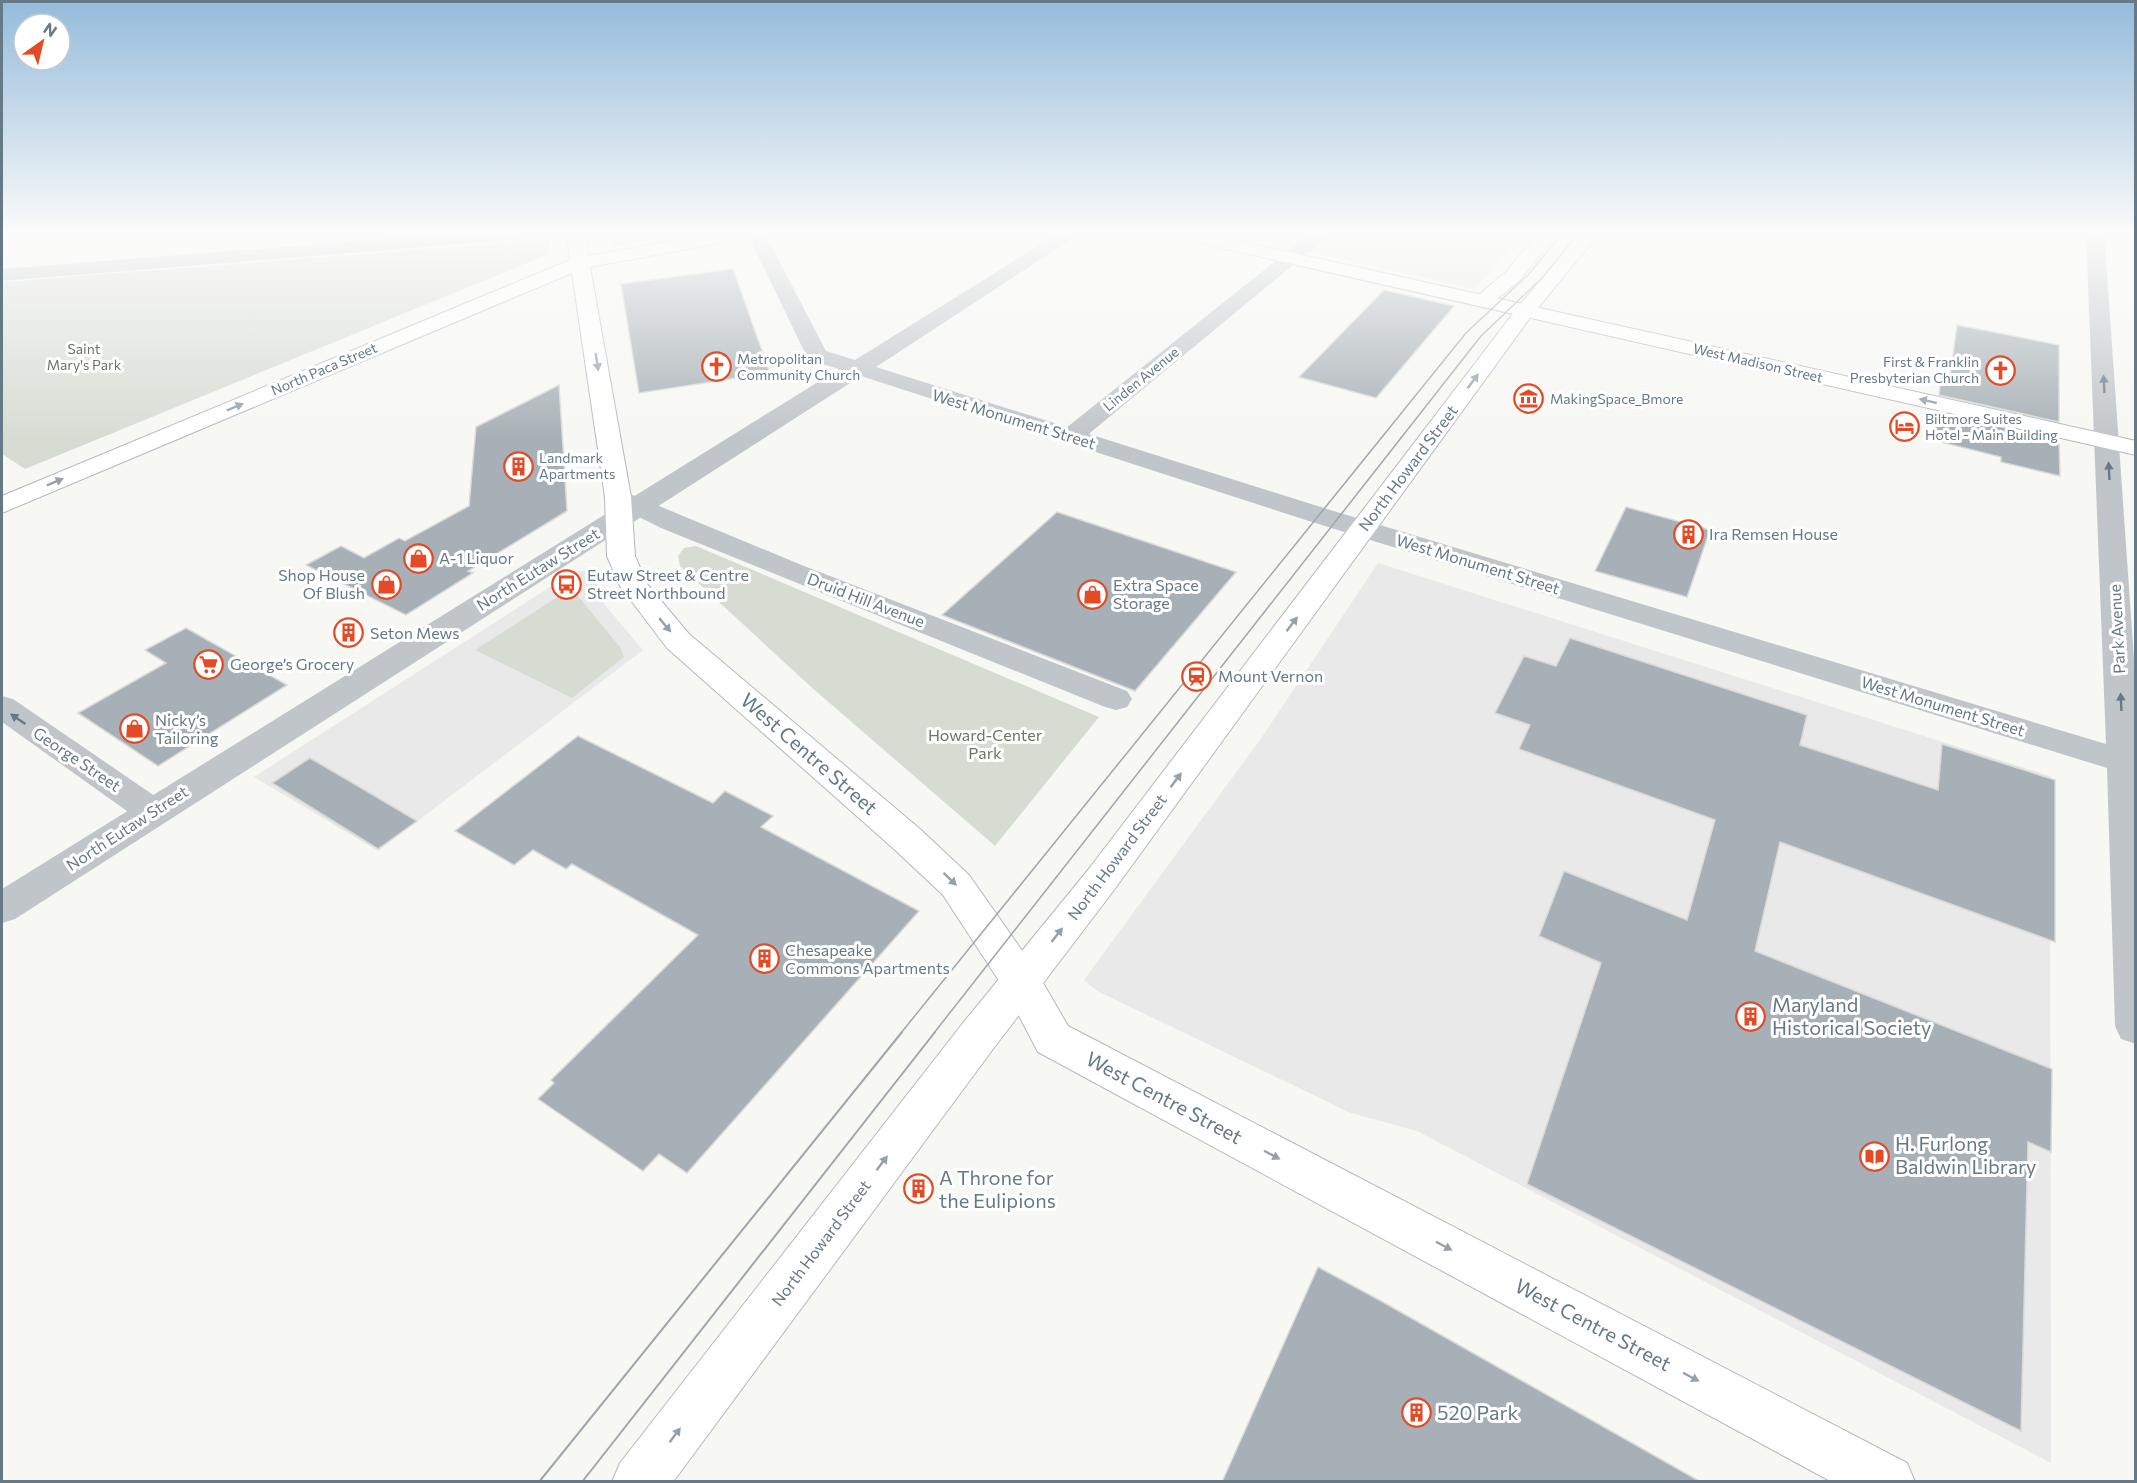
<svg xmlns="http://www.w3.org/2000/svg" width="2137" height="1483" font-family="Commissioner,sans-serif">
  <rect width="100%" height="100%" fill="#f7f7f4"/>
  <!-- built -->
  <path fill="#e8e9e8" d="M 1216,231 L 1525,231 L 1475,289 Z
    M 1378,563 L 2050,776 L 2051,1463 L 1417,1131 L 1351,1113 L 1097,991 L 1084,980 L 1262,737 Z
    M 575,571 L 585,571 L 595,576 L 605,605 L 643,650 L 378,851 L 254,777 Z"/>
  <!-- green -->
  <path fill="#d7dcd3" d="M 631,231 L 701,231 L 613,247 L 610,233 Z
    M 549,240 L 549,254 L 25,469 L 2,454 L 2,282 Z
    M 696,546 L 1099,717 L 995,846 L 810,686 L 680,566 L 678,556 L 684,548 Z
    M 573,590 L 620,647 L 624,657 L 572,698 L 475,650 L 567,591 Z"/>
  <!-- building -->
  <path fill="#a7b0b6" stroke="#d9d9d7" stroke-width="1.5" d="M 733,269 L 770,373 L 639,393 L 621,284 Z
    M 1384,290 L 1454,306 L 1376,398 L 1299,377 Z
    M 1957,325 L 2059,345 L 2059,422 L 1939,395 L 1941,377 L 1950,376 Z
    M 559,385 L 567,511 L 468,571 L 473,573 L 406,615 L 306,565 L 341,546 L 364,558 L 399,538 L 405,541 L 469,506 L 476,427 Z
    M 1936,412 L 2059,440 L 2060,476 L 2001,462 L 2001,457 L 1933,440 Z
    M 1626,507 L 1710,530 L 1687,597 L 1595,571 Z
    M 1057,512 L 1236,572 L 1135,691 L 942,615 Z
    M 186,628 L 287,685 L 158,766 L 78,713 L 166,663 L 145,650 Z
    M 1570,638 L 1807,715 L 1800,745 L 1938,790 L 1942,744 L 2055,780 L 2055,942 L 1780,842 L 1755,951 L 2052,1069 L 2051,1152 L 2028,1142 L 2021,1431 L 1527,1184 L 1601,963 L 1539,936 L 1564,871 L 1687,920 L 1715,820 L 1519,749 L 1530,725 L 1495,713 L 1524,656 L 1556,666 Z
    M 578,736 L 713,803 L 725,791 L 773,816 L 761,827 L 919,911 L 687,1173 L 659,1154 L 643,1171 L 538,1099 L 554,1083 L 551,1080 L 698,935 L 572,864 L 566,869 L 533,850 L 514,865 L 455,831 Z
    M 310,758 L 380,799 L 417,821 L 378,849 L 272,783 Z
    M 1318,1267 L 1381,1301 L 1701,1482 L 1222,1482 Z"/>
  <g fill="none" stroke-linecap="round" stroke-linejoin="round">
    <defs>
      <path id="secondary" d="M 566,231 L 584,231 L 588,256 L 726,231 L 768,231 L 759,236 L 590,267 L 631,497 L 635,556 L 647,584 L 689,634 L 920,829 L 969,875 L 1035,969 L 1068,1026 L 1907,1463 L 1915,1482 L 1832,1482 L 1038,1052 L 1007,993 L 943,895 L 894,849 L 667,648 L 620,586 L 607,556 L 605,497 L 572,273 L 2,513 L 2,496 L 570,260 Z
        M 1160,231 L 1195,231 L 2136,441 L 2136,455 L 1169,236 Z"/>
      <path id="primary" d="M 1540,231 L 1559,231 L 1520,280 L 1490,305 L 1476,305 L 1473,301 L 1476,297 L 1506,272 Z
        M 1582,231 L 1601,231 L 1532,315 L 1114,890 L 993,1049 L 673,1482 L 612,1482 L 620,1463 L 963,1023 L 1088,870 L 1518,307 Z"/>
    </defs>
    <!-- secondary casing -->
    <use href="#secondary" stroke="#b3b9bd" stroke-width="2"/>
    <!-- primary casing -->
    <use href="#primary" stroke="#b4b9bd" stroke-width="2"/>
    <!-- minor -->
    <path fill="#c0c5c9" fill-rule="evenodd" d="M 485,231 L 568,231 L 559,236 L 2,281 L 2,269 Z
      M 1313,231 L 1334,231 L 1079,442 L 1070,444 L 1061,442 L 1058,437 L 1061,432 Z
      M 618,489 L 804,566 L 1127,691 L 1132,699 L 1127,707 L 1116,710 L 1105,707 L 661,528 L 609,502 L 605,497 L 609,492 Z
      M 2,696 L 13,699 L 165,803 L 171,812 L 165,821 L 153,825 L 141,821 L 2,722 Z"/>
    <!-- tertiary -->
    <path fill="#c0c5c9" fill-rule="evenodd" d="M 746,231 L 764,232 L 826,351 L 855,360 L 1062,231 L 1084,231 L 876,367 L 1327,509 L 2106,744 L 2086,231 L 2104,231 L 2136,688 L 2136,1044 L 2121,1039 L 2115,1026 L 2107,768 L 1309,521 L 861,376 L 15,919 L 2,923 L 2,889 L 839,369 L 809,360 L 806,355 Z"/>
    <!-- secondary -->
    <use href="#secondary" fill="#fff" fill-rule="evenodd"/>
    <!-- primary -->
    <use href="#primary" fill="#fff" fill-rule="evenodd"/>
    <!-- tram-far1 -->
    <path stroke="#9fa7ad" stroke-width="1.5" d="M 901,1033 L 1466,333 L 1529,274 L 1564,231
      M 934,1033 L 1481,336 L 1543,277 L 1580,231"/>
    <!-- tram -->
    <path stroke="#9fa7ad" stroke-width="2" d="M 539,1482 L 902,1032
      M 582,1482 L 935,1032"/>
  </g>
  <!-- one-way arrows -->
  <defs><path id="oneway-solid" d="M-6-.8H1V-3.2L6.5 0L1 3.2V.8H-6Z" transform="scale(1.5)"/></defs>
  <g fill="#94a1aa">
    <use href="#oneway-solid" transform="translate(597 362) rotate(81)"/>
    <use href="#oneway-solid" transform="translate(1473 381) rotate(-53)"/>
    <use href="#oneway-solid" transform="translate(1928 401) rotate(-167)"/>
    <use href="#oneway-solid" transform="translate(235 407) rotate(-23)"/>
    <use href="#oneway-solid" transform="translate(55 482) rotate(-23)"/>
    <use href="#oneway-solid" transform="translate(1292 624) rotate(-53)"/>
    <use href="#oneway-solid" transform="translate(665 625) rotate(50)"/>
    <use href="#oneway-solid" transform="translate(1176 780) rotate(-53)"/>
    <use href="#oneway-solid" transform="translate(950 879) rotate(44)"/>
    <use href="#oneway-solid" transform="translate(1057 935) rotate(-52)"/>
    <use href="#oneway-solid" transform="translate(1272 1155) rotate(28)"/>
    <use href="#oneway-solid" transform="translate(882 1163) rotate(-53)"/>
    <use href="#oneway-solid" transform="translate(1444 1246) rotate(28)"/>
    <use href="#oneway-solid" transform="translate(1691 1377) rotate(28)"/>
    <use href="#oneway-solid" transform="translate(675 1435) rotate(-53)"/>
  </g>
  <g fill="#667986">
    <use href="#oneway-solid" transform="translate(2104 384) rotate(-93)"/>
    <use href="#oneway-solid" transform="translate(2109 471) rotate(-93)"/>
    <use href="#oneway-solid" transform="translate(2121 702) rotate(-93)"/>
    <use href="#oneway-solid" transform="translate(18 719) rotate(-146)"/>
  </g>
  <!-- sky -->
  <linearGradient id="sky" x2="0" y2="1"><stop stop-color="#94bbdb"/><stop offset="0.53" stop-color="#fbfbfa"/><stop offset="1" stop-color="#fbfbfa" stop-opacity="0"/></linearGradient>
  <rect width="2137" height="439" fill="url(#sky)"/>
  <!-- icons -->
  <defs>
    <symbol id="church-ring" viewBox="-11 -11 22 22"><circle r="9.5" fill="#fff" stroke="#e64a25" stroke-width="1.5"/><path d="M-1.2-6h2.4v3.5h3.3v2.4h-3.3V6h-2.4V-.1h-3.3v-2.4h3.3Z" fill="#e64a25"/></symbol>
    <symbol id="museum-ring" viewBox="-11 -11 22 22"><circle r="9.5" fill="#fff" stroke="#e64a25" stroke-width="1.5"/><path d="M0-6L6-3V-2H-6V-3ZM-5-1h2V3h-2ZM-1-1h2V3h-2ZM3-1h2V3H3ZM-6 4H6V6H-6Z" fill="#e64a25"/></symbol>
    <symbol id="hotel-ring" viewBox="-11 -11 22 22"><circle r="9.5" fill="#fff" stroke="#e64a25" stroke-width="1.5"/><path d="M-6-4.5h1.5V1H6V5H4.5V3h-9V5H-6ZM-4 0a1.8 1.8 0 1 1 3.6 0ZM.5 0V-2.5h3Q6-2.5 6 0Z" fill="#e64a25"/></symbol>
    <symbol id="building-ring" viewBox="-11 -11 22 22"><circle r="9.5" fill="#fff" stroke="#e64a25" stroke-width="1.5"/><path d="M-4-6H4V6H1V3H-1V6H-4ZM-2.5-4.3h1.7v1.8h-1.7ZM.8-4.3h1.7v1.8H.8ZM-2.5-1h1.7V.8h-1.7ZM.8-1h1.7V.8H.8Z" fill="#e64a25"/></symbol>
    <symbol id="shop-ring" viewBox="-11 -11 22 22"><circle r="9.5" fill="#fff" stroke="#e64a25" stroke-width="1.5"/><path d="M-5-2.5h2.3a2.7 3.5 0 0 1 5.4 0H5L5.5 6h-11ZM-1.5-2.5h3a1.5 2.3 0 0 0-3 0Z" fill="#e64a25"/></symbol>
    <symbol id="bus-ring" viewBox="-11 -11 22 22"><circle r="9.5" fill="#fff" stroke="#e64a25" stroke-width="1.5"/><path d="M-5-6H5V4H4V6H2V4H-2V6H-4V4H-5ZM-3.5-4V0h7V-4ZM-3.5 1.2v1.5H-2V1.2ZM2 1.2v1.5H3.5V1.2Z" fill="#e64a25"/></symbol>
    <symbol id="supermarket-ring" viewBox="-11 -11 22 22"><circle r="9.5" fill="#fff" stroke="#e64a25" stroke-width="1.5"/><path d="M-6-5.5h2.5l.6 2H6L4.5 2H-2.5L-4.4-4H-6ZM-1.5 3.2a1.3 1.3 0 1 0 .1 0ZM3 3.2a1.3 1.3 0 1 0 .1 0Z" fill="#e64a25"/></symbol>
    <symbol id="station-ring" viewBox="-11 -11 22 22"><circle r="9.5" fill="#fff" stroke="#e64a25" stroke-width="1.5"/><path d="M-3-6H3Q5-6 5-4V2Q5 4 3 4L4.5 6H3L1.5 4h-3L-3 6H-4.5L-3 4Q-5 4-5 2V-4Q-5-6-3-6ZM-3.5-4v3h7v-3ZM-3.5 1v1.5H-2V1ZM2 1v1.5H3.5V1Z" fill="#e64a25"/></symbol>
    <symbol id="library-ring" viewBox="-11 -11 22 22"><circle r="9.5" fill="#fff" stroke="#e64a25" stroke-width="1.5"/><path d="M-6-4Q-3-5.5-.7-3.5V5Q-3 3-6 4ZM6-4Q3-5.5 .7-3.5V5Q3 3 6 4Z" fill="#e64a25"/></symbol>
  </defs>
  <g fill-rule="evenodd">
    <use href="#church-ring" x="700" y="350" width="33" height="33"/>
    <use href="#church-ring" x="1984" y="354" width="33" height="33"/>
    <use href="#museum-ring" x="1512" y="382" width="33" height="33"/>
    <use href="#hotel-ring" x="1888" y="410" width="33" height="33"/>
    <use href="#building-ring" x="502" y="450" width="33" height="33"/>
    <use href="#building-ring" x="1672" y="518" width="33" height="33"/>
    <use href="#shop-ring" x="402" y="542" width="33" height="33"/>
    <use href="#shop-ring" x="370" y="568" width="33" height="33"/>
    <use href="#bus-ring" x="550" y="568" width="33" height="33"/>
    <use href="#shop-ring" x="1076" y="578" width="33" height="33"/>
    <use href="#building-ring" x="332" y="616" width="33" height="33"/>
    <use href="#supermarket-ring" x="192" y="648" width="33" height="33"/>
    <use href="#station-ring" x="1180" y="660" width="33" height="33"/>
    <use href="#shop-ring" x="118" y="712" width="33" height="33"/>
    <use href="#building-ring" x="748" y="942" width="33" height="33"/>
    <use href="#building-ring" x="1734" y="1000" width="33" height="33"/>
    <use href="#library-ring" x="1858" y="1140" width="33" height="33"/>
    <use href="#building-ring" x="902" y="1172" width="33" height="33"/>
    <use href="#building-ring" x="1400" y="1396" width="33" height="33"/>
  </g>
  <g text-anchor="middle" stroke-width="6" stroke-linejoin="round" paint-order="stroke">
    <!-- far-park labels -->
    <g font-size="14" fill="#667861" stroke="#fff">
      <text x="84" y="354">Saint<tspan x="84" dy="16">Mary's Park</tspan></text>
    </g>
    <!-- far-poi labels -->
    <g font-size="14" fill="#667986" stroke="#fff" text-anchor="start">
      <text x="737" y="364">Metropolitan<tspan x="737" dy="16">Community Church</tspan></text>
      <text x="1979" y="367" text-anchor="end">First &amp; Franklin<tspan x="1979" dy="16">Presbyterian Church</tspan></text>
      <text x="1550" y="404">MakingSpace_Bmore</text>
      <text x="1925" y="424">Biltmore Suites<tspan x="1925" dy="16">Hotel - Main Building</tspan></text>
      <text x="539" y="463">Landmark<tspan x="539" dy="16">Apartments</tspan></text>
    </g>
    <!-- far-street labels -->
    <g font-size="14" fill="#667986" stroke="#fff">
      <text transform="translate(1758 363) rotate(13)" y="5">West Madison Street</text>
      <text transform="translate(324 369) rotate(-23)" y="5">North Paca Street</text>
      <text transform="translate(1141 379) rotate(-39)" y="5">Linden Avenue</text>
    </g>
    <!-- street labels -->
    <g font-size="16" fill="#667986" stroke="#fff">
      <text transform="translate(1014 419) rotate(17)" y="6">West Monument Street</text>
      <text transform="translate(1408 468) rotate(-53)" y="6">North Howard Street</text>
      <text transform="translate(1478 564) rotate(17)" y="6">West Monument Street</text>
      <text transform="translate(538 569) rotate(-32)" y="6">North Eutaw Street</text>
      <text transform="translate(866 600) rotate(21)" y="6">Druid Hill Avenue</text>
      <text transform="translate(2117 629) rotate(-93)" y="6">Park Avenue</text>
      <text transform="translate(1943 706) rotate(17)" y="6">West Monument Street</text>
      <text transform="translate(77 759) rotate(34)" y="6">George Street</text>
      <text transform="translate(127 828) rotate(-33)" y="6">North Eutaw Street</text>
      <text transform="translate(1117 857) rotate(-53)" y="6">North Howard Street</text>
      <text transform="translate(821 1243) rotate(-53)" y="6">North Howard Street</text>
    </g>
    <!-- poi labels -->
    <g font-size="16" fill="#667986" stroke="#fff" text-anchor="start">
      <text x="1709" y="540">Ira Remsen House</text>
      <text x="439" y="564">A-1 Liquor</text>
      <text x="365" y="581" text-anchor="end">Shop House<tspan x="365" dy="18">Of Blush</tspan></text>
      <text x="587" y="581">Eutaw Street &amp; Centre<tspan x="587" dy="18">Street Northbound</tspan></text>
      <text x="1113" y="591">Extra Space<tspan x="1113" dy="18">Storage</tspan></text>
      <text x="370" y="639">Seton Mews</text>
      <text x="230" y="670">George’s Grocery</text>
      <text x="1218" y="682">Mount Vernon</text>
      <text x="155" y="726">Nicky’s<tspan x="155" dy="18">Tailoring</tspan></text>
      <text x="785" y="956">Chesapeake<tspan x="785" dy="18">Commons Apartments</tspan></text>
    </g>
    <!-- park labels -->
    <g font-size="16" fill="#667861" stroke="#fff">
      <text x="985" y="741">Howard-Center<tspan x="985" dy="18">Park</tspan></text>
    </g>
    <!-- near-street labels -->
    <g font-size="20" fill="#667986" stroke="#fff">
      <text transform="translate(809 754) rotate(41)" y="7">West Centre Street</text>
      <text transform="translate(1164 1098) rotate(28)" y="7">West Centre Street</text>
      <text transform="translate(1593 1325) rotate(28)" y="7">West Centre Street</text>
    </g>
    <!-- near-poi labels -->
    <g font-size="20" fill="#667986" stroke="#fff" text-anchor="start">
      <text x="1772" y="1012">Maryland<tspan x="1772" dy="23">Historical Society</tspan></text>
      <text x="1895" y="1151">H. Furlong<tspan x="1895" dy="23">Baldwin Library</tspan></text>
      <text x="939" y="1185">A Throne for<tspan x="939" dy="23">the Eulipions</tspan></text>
      <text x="1437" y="1420">520 Park</text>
    </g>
  </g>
  <!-- border -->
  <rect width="2137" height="1483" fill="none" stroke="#667986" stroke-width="6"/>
  <!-- north arrow -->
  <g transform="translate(42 42) rotate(34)"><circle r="28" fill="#ffffff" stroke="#c2c9cf" stroke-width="1.5"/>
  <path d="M0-4.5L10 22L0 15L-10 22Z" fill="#e64a25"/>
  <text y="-9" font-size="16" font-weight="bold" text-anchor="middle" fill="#667986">N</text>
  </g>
</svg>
